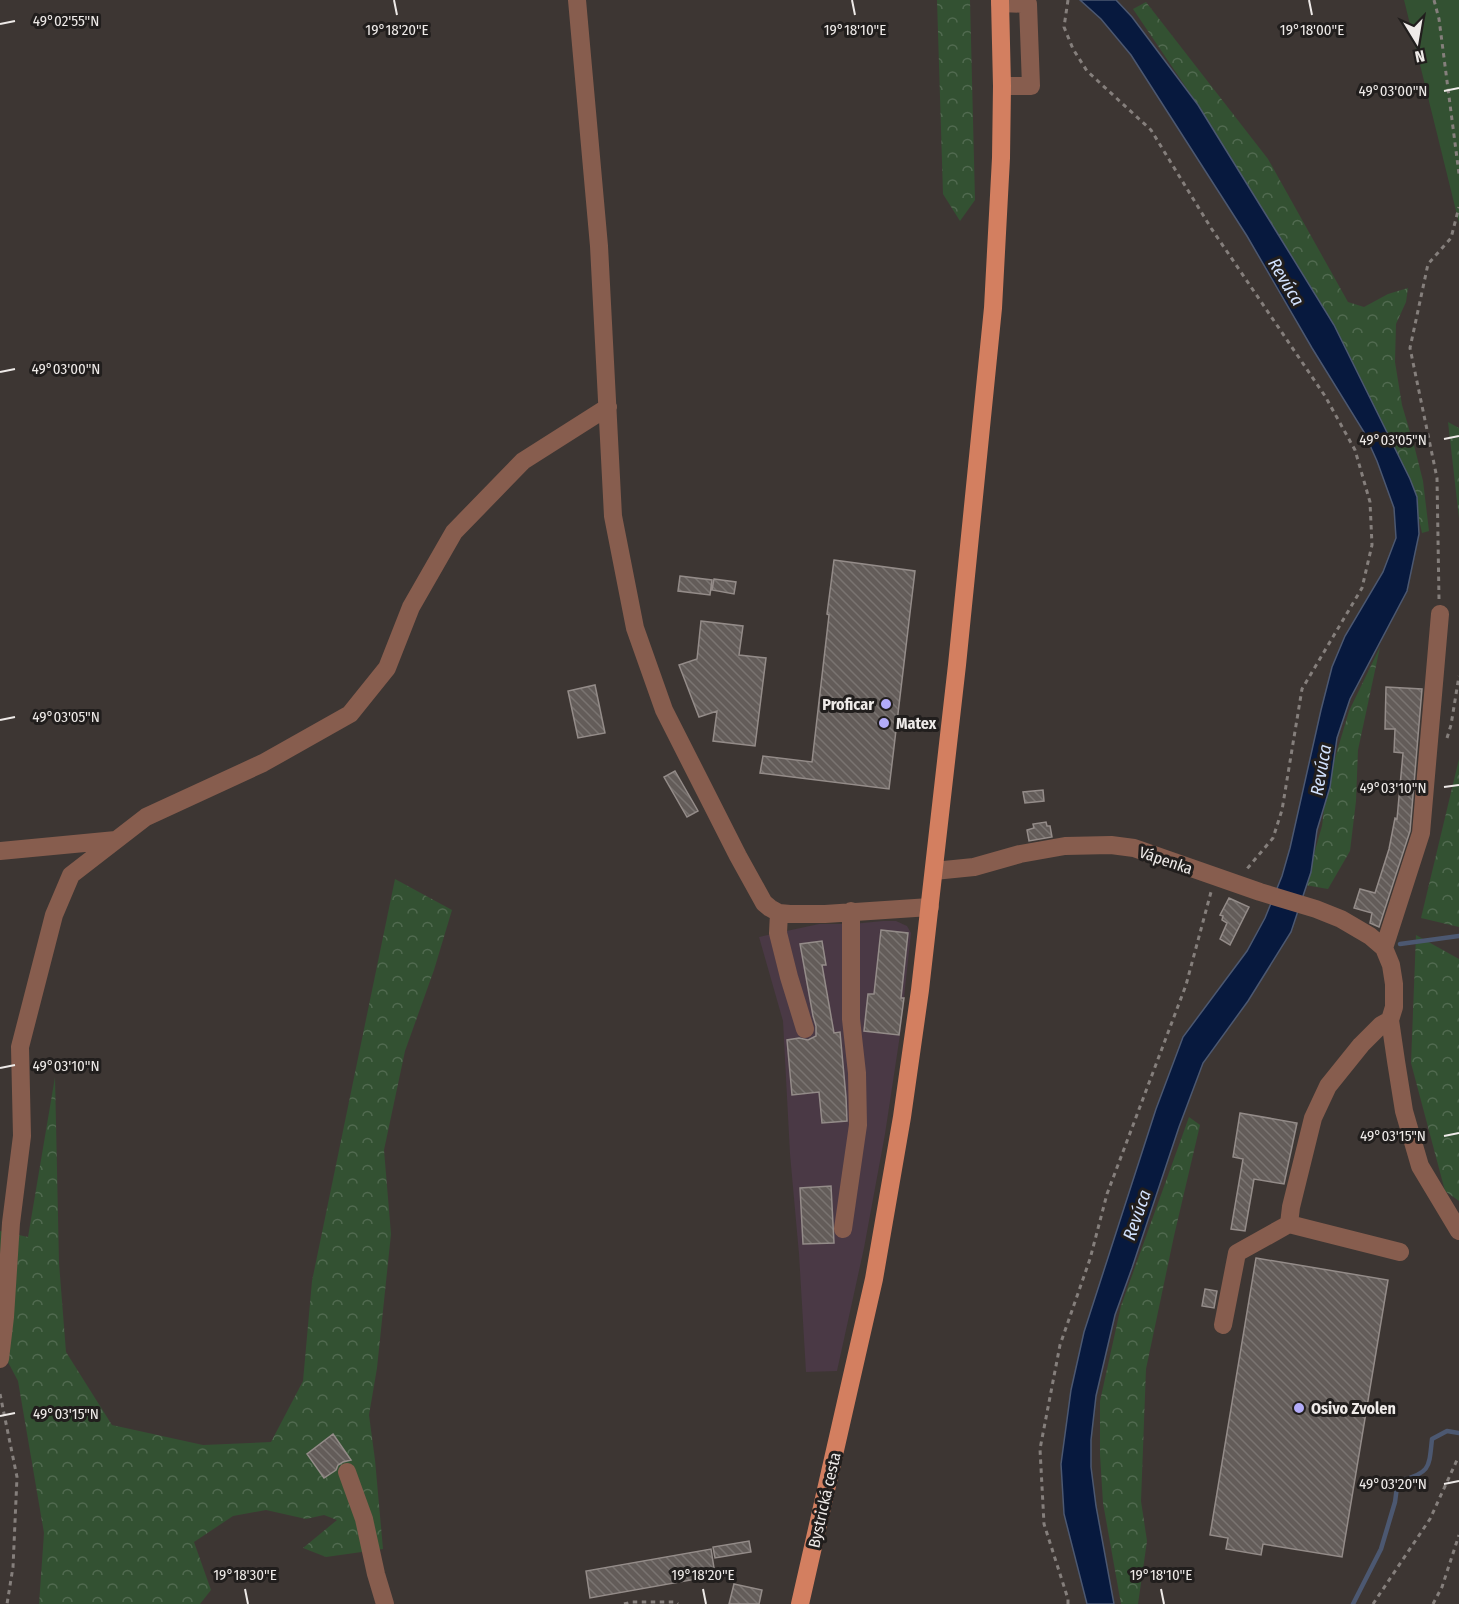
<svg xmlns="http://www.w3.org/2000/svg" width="1459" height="1604" font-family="'Fira Sans Condensed',sans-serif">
  <defs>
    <pattern id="forest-crowns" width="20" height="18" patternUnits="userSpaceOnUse" patternTransform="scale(1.5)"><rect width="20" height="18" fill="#335132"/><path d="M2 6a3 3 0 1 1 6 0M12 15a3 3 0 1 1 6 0" fill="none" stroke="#516a50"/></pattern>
    <pattern id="building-back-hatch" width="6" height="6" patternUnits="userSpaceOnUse" patternTransform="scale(1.5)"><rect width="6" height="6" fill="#635c59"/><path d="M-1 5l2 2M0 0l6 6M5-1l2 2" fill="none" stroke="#7a7471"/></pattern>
  </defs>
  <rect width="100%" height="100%" fill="#3d3633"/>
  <!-- industrial -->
  <path fill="#4a3945" d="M 883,921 L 896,921 L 907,926 L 911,933 L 900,1035 L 885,1134 L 864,1248 L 837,1371 L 806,1372 L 799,1254 L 790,1154 L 783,1021 L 759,937 L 819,924 L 852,924 Z"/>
  <!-- grass -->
  <path fill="#335132" d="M 1404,0 L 1459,0 L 1459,223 Z"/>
  <!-- forest -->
  <path fill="url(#forest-crowns)" d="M 937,0 L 970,0 L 975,200 L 960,221 L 943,194 Z
    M 1146,2 L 1268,159 L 1348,302 L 1364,307 L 1388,294 L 1408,288 L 1406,302 L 1396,324 L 1395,362 L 1402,405 L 1415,449 L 1423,481 L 1429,531 L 1422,533 L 1410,479 L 1334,325 L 1198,105 L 1133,9 Z
    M 1448,422 L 1459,428 L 1459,518 Z
    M 1380,647 L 1358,750 L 1356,801 L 1350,851 L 1328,889 L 1305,885 L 1322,826 L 1327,785 L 1349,711 Z
    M 1459,759 L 1459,927 L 1421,918 Z
    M 395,879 L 452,910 L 434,970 L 405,1051 L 384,1150 L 391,1234 L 377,1368 L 369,1415 L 375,1460 L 383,1549 L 326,1557 L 303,1548 L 337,1520 L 324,1515 L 306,1519 L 266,1510 L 233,1516 L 194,1542 L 211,1590 L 200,1604 L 39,1604 L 44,1533 L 18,1381 L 0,1347 L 0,1231 L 28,1237 L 55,1077 L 59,1263 L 66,1352 L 112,1425 L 203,1445 L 271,1442 L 303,1381 L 312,1281 Z
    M 1416,935 L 1459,959 L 1459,1201 L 1445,1191 L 1411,1063 Z
    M 1189,1117 L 1200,1125 L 1174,1236 L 1146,1369 L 1141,1501 L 1147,1541 L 1138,1604 L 1121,1604 L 1103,1503 L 1100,1455 L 1100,1401 L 1121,1306 Z"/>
  <!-- water -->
  <path fill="#07193e" stroke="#4c5871" stroke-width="1.5" d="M 1080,0 L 1116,0 L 1132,17 L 1198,105 L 1276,231 L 1334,325 L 1410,479 L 1417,497 L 1419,534 L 1407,591 L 1350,699 L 1337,738 L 1330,787 L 1317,830 L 1311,872 L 1291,932 L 1248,1001 L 1203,1063 L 1179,1127 L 1132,1268 L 1115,1315 L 1096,1396 L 1091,1440 L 1091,1467 L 1096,1506 L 1114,1604 L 1087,1604 L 1064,1514 L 1061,1464 L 1071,1390 L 1084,1332 L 1156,1109 L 1183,1037 L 1247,951 L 1265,918 L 1282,876 L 1290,848 L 1321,710 L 1332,667 L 1345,636 L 1383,572 L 1396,538 L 1394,508 L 1377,461 L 1364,432 L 1312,348 L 1247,236 L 1131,55 L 1101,19 Z"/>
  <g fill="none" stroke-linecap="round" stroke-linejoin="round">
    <!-- stream -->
    <path stroke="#4c5871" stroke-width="4.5" d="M 1400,944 L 1459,936
      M 1353,1604 L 1381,1549 L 1395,1502 L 1397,1487 L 1402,1480 C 1431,1473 1429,1466 1432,1439 L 1447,1431 L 1459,1433"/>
  </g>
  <!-- building -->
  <path fill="url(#building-back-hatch)" stroke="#948c89" stroke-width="1.5" d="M 834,560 L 915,571 L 889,789 L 760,773 L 763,756 L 812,762 L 829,615 L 827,614 Z
    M 680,576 L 712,580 L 710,595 L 678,591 Z
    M 714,579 L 736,582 L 734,594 L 712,590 Z
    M 701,621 L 743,626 L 739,655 L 766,658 L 755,746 L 713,741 L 717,711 L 699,717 L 679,665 L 697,659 Z
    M 595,685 L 605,733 L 578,738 L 568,691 Z
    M 1386,687 L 1422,689 L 1410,831 L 1379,927 L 1370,923 L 1372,913 L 1354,908 L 1360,889 L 1375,893 L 1389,849 L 1395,818 L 1397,819 L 1403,753 L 1394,752 L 1395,729 L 1385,729 Z
    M 675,771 L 698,811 L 687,817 L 664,777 Z
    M 1043,790 L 1044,801 L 1025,803 L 1023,792 Z
    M 1046,822 L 1047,826 L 1050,826 L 1052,837 L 1029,841 L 1027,830 L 1034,828 L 1033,824 Z
    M 1229,898 L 1249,907 L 1230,945 L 1220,939 L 1227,923 L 1222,920 L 1223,916 L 1220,915 Z
    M 881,930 L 908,933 L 901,998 L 904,998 L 899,1035 L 864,1031 L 868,994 L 874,994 Z
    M 822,941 L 826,965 L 822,965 L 834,1033 L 840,1032 L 846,1097 L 847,1121 L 822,1123 L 819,1092 L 792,1095 L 787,1040 L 799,1038 L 808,1040 L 816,1036 L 816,1026 L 813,1016 L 800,944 Z
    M 1240,1113 L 1297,1123 L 1284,1184 L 1254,1179 L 1245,1231 L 1231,1229 L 1243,1159 L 1233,1157 Z
    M 831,1186 L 834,1243 L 803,1244 L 800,1188 Z
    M 1256,1258 L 1388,1280 L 1342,1557 L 1263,1544 L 1261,1555 L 1226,1549 L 1228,1538 L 1210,1535 Z
    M 1205,1289 L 1217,1291 L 1214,1308 L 1202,1306 Z
    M 333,1434 L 351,1460 L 343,1462 L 338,1465 L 336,1470 L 324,1478 L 307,1454 Z
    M 749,1541 L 751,1552 L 715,1558 L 713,1547 Z
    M 711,1549 L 714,1568 L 707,1569 L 708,1577 L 590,1598 L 586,1571 Z
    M 734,1584 L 762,1590 L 759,1604 L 729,1604 Z"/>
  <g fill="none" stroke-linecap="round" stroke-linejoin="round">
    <!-- path -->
    <path stroke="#857f7c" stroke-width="3" stroke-dasharray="4.5 4.5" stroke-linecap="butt" d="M 1068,0 L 1064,27 L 1073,49 L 1087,71 L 1151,130 L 1211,228 L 1325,396 L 1355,450 L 1370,502 L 1372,545 L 1362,588 L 1302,689 L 1282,810 L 1273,838 L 1246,870
      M 1434,0 L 1439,19 L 1459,174
      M 1439,599 L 1437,478 L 1410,348 L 1428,264 L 1451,238 L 1459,207
      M 1447,738 L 1451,725 L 1459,676
      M 0,1394 L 17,1477 L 13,1567 L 7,1604
      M 624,1604 L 632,1602 L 675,1602 L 678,1604
      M 1068,1604 L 1068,1599 L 1044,1524 L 1040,1449 L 1060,1345 L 1090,1259 L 1107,1194 L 1186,985 L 1211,892
      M 1373,1604 L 1430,1519 L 1457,1460 L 1459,1460
      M 1433,1604 L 1442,1587 L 1459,1535"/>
    <!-- minor -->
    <path stroke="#875d4e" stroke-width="18" d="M 577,0 L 599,246 L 613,516 L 635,628 L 664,710 L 738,856 L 764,903 L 770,908 L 779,913 L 790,914 L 825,914 L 930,907
      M 1000,3 L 1028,4 L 1031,86 L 1002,86
      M 0,851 L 116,840
      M 934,871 L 974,867 L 1020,854 L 1065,846 L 1111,845 L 1134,848 L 1260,892 L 1316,909 L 1341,919 L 1370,936 L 1384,948 L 1391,965 L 1394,984 L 1394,1007 L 1390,1020 L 1396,1061 L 1404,1111 L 1420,1166 L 1459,1231
      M 779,913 L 778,933 L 789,977 L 805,1029
      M 1384,948 L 1421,833 L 1440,614
      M 1289,1224 L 1400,1252
      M 843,1229 L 858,1125 L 857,1073 L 851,1019 L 851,911
      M 1223,1325 L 1237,1253 L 1289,1224 L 1291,1207 L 1313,1118 L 1328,1086 L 1361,1045 L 1381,1025 L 1390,1020
      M 0,1359 L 5,1317 L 11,1223 L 22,1136 L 20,1047 L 54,915 L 71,875 L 146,817 L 263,763 L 350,714 L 387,668 L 411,607 L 454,532 L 523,461 L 608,407
      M 347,1472 L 364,1519 L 376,1574 L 385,1604"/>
    <!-- major -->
    <path stroke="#d37f60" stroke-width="18" d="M 800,1604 L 874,1279 L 902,1117 L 920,990 L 957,665 L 993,308 L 1001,158 L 1002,86 L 1000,0"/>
  </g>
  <!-- ticks -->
  <path fill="none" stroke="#eeeae8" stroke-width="2" d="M 394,0 L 397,15M 852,0 L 855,15M 1309,0 L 1312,15M 0,24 L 15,21M 1444,91 L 1459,88M 0,372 L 15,369M 1444,439 L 1459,436M 0,720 L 15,717M 1444,787 L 1459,785M 0,1068 L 15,1065M 1444,1136 L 1459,1133M 0,1416 L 15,1413M 1444,1484 L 1459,1481M 245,1589 L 248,1604M 703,1589 L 706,1604M 1161,1589 L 1164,1604"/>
  <!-- markers -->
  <g fill="#b3acf9" stroke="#211e1d" stroke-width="2">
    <circle cx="886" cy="704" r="6"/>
    <circle cx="884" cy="723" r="6"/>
    <circle cx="1299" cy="1408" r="6"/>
  </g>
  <g text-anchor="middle" stroke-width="6" stroke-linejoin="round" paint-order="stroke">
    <!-- poi labels -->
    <g font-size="16" font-weight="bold" fill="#eeeae8" stroke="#211e1d" text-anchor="start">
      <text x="874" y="710" text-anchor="end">Proficar</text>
      <text x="896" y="729">Matex</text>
      <text x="1311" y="1414">Osivo Zvolen</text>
    </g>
    <!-- street labels -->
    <g font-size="16" fill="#eeeae8" stroke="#211e1d">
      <text transform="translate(1166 860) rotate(19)" y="6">Vápenka</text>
      <text transform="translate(824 1500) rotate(-77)" y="6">Bystrická cesta</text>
    </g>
    <!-- water labels -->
    <g font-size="18" font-style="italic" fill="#d2e2fe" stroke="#211e1d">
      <text transform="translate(1286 282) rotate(59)" y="6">Revúca</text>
      <text transform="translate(1321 770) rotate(-80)" y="6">Revúca</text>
      <text transform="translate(1137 1215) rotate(-71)" y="6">Revúca</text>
    </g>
  </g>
  <g font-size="15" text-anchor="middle" fill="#eeeae8" stroke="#211e1d" stroke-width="6" stroke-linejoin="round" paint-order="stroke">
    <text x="66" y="26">49°02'55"N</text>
    <text x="1312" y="35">19°18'00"E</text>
    <text x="397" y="35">19°18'20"E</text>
    <text x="855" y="35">19°18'10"E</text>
    <text x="1393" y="96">49°03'00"N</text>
    <text x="66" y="374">49°03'00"N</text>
    <text x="1393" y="445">49°03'05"N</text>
    <text x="66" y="722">49°03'05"N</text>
    <text x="1393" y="793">49°03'10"N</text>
    <text x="66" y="1071">49°03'10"N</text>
    <text x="1393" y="1141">49°03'15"N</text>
    <text x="66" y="1419">49°03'15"N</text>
    <text x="1393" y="1489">49°03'20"N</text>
    <text x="245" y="1580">19°18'30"E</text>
    <text x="703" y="1580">19°18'20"E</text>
    <text x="1161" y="1580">19°18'10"E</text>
  </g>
  <!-- north arrow -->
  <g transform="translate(1417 42) rotate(169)" stroke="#211e1d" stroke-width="4.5" paint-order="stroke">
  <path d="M0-4.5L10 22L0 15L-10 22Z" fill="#eeeae8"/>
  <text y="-9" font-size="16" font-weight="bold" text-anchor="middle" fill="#eeeae8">N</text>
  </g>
</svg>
